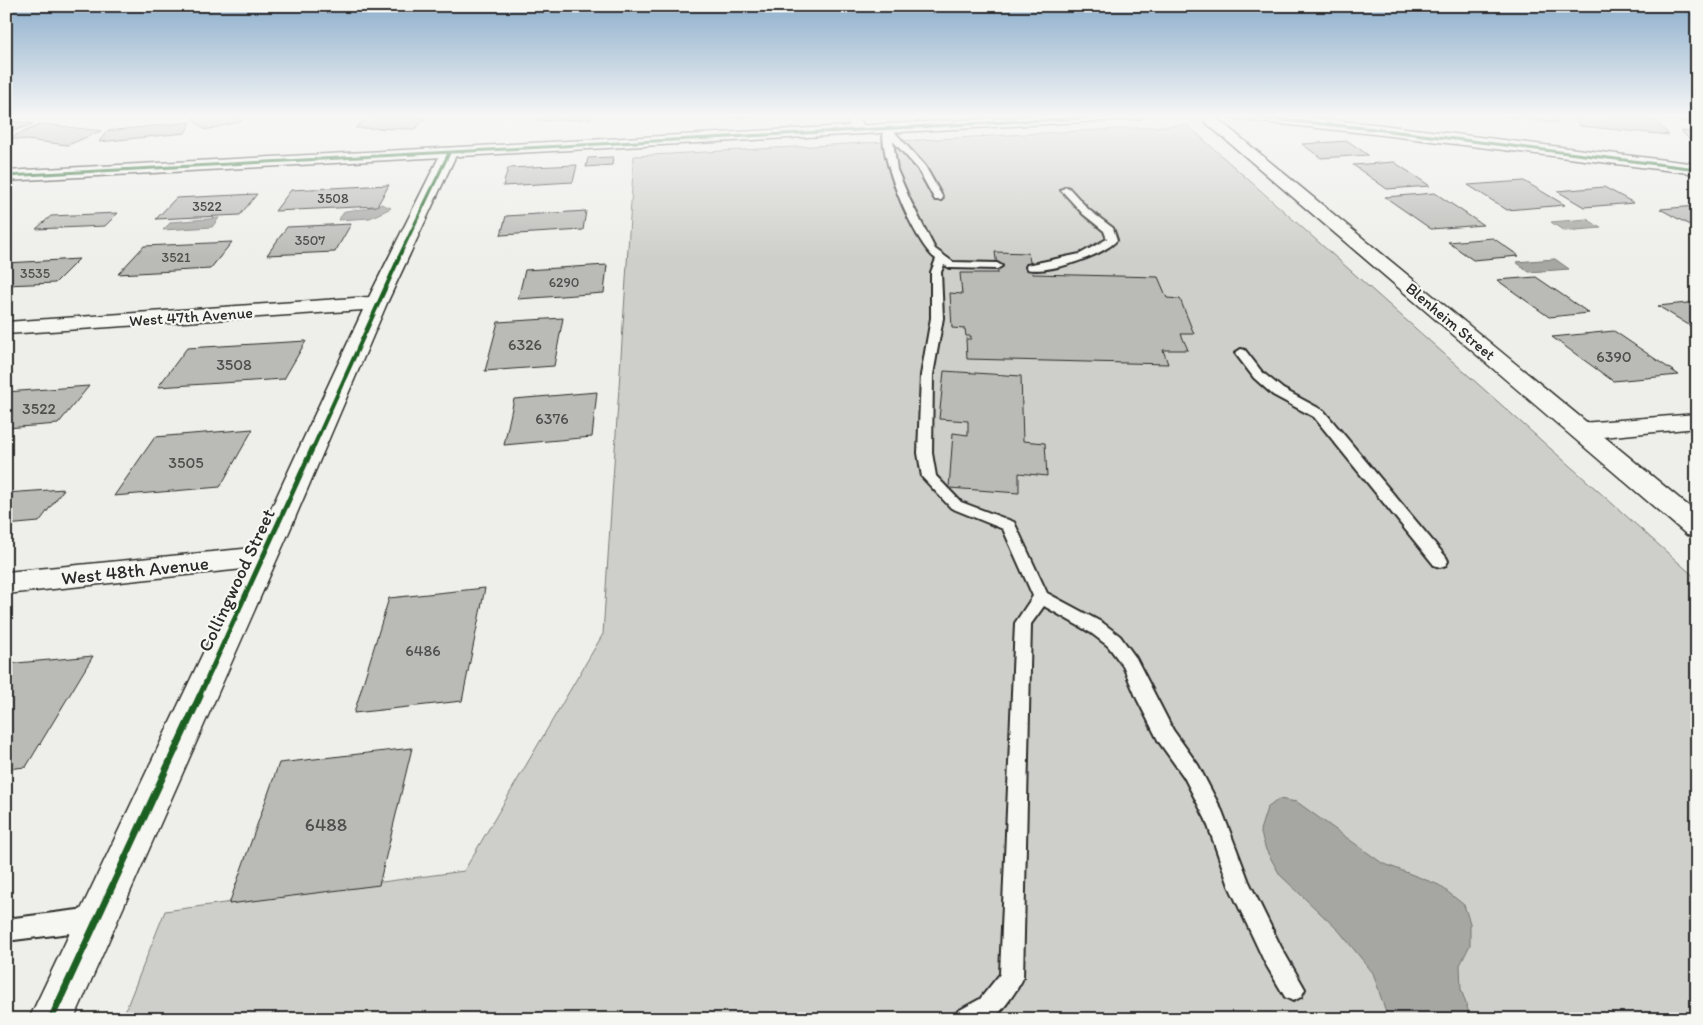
<svg xmlns="http://www.w3.org/2000/svg" width="1703" height="1025" font-family="Itim,sans-serif">
  <rect width="100%" height="100%" fill="#eeeeea"/>
  <filter id="ink" filterUnits="userSpaceOnUse"><feTurbulence type="fractalNoise" baseFrequency=".02" numOctaves="2"/><feDisplacementMap in="SourceGraphic" scale="10" xChannelSelector="R" yChannelSelector="G"/><feConvolveMatrix kernelMatrix="1 2 1 2 8 2 1 2 1" color-interpolation-filters="sRGB"/></filter>
  <g filter="url(#ink)">
    <!-- green -->
    <path fill="#cececa" stroke="#7c7c7a" d="M 1187,125 L 1697,579 L 1697,1019 L 122,1019 L 165,911 L 464,871 L 603,634 L 634,156 Z"/>
    <!-- water -->
    <path fill="#a6a6a3" stroke="#757573" d="M 381,204 L 391,208 L 370,218 L 338,220 L 345,211 L 364,209 Z
      M 219,218 L 212,227 L 163,230 L 171,222 Z
      M 1587,219 L 1601,228 L 1564,231 L 1551,222 Z
      M 1555,259 L 1569,269 L 1529,272 L 1516,262 Z
      M 1279,799 L 1297,802 L 1382,863 L 1439,885 L 1464,905 L 1470,923 L 1470,945 L 1460,965 L 1461,989 L 1471,1019 L 1388,1019 L 1373,973 L 1339,931 L 1280,875 L 1266,850 L 1260,830 L 1267,808 Z"/>
    <!-- building -->
    <path fill="#babab7" stroke="#2b2b2b" d="M 188,115 L 236,115 L 242,121 L 205,130 Z
      M 538,115 L 592,115 L 591,119 L 536,121 Z
      M 726,115 L 787,115 L 726,118 Z
      M 1492,115 L 1556,115 L 1559,123 Z
      M 1572,115 L 1596,115 L 1656,121 L 1669,135 L 1580,126 Z
      M 1661,115 L 1696,116 L 1697,123 L 1667,120 Z
      M 368,117 L 426,117 L 415,129 L 355,128 Z
      M 6,120 L 33,124 L 6,133 Z
      M 191,122 L 185,133 L 99,142 L 107,131 Z
      M 43,124 L 101,131 L 68,145 L 9,138 Z
      M 1681,131 L 1697,132 L 1697,141 L 1690,140 Z
      M 1348,141 L 1368,155 L 1321,158 L 1302,144 Z
      M 613,157 L 612,165 L 586,167 L 588,158 Z
      M 1394,162 L 1430,186 L 1387,189 L 1353,165 Z
      M 577,165 L 573,182 L 503,186 L 508,168 Z
      M 1524,181 L 1565,205 L 1507,210 L 1468,185 Z
      M 389,185 L 377,206 L 275,211 L 291,190 Z
      M 1604,187 L 1634,203 L 1584,207 L 1557,191 Z
      M 1435,193 L 1483,225 L 1431,229 L 1385,197 Z
      M 257,194 L 240,215 L 156,219 L 176,198 Z
      M 1697,206 L 1697,229 L 1660,209 Z
      M 586,211 L 583,230 L 501,235 L 506,216 Z
      M 118,213 L 105,226 L 36,229 L 51,216 Z
      M 351,224 L 335,252 L 267,255 L 287,227 Z
      M 1493,238 L 1519,256 L 1473,260 L 1448,242 Z
      M 232,242 L 210,269 L 118,274 L 144,246 Z
      M 995,252 L 1028,253 L 1033,274 L 1158,277 L 1167,298 L 1180,299 L 1194,334 L 1181,334 L 1188,350 L 1163,350 L 1168,364 L 967,359 L 966,339 L 971,339 L 971,336 L 966,336 L 965,329 L 952,328 L 950,293 L 962,294 L 960,273 L 998,273 Z
      M 79,259 L 55,283 L 6,285 L 6,263 Z
      M 607,265 L 604,293 L 518,299 L 525,270 Z
      M 1536,277 L 1589,313 L 1549,317 L 1497,280 Z
      M 1697,302 L 1697,330 L 1658,306 Z
      M 563,318 L 554,366 L 485,371 L 498,322 Z
      M 1614,331 L 1679,375 L 1613,381 L 1552,337 Z
      M 306,341 L 284,379 L 158,387 L 187,348 Z
      M 944,371 L 1021,376 L 1023,441 L 1045,443 L 1047,476 L 1019,473 L 1019,493 L 949,488 L 953,433 L 968,435 L 968,421 L 939,419 Z
      M 89,386 L 58,424 L 6,428 L 6,392 Z
      M 597,392 L 592,437 L 504,445 L 514,399 Z
      M 253,429 L 220,487 L 114,496 L 155,437 Z
      M 64,489 L 39,522 L 6,525 L 6,493 Z
      M 485,588 L 462,701 L 354,713 L 389,598 Z
      M 93,656 L 26,767 L 6,769 L 6,664 Z
      M 412,748 L 379,885 L 229,904 L 279,763 Z"/>
    <g fill="none" stroke-linecap="round" stroke-linejoin="round">
      <defs>
        <path id="service" d="M 884,127 L 890,127 L 925,166 L 943,198 L 941,200 L 935,200 L 918,169 L 893,141 L 897,170 L 910,200 L 935,249 L 953,262 L 997,263 L 1002,266 L 997,269 L 950,268 L 944,265 L 941,272 L 943,318 L 933,375 L 932,453 L 936,476 L 961,502 L 1014,522 L 1047,593 L 1103,623 L 1120,636 L 1136,658 L 1173,730 L 1198,765 L 1222,811 L 1249,882 L 1281,947 L 1305,989 L 1301,997 L 1293,1001 L 1285,997 L 1265,963 L 1229,886 L 1206,820 L 1184,777 L 1159,742 L 1137,699 L 1123,666 L 1108,646 L 1091,633 L 1044,606 L 1031,624 L 1023,978 C 1019,987 1000,1016 991,1019 C 980,1021 965,1019 954,1019 L 958,1011 L 980,999 L 1000,974 L 1015,623 L 1033,596 L 1003,529 L 951,508 L 922,477 L 918,453 L 921,375 L 931,318 L 931,272 L 936,259 C 914,243 877,154 884,127 Z
          M 1066,187 L 1069,188 L 1089,210 L 1113,228 L 1117,240 C 1103,256 1048,274 1027,269 L 1026,267 L 1027,265 L 1080,254 L 1107,239 L 1104,231 L 1083,214 L 1063,192 L 1061,190 Z
          M 1241,349 L 1245,350 L 1262,372 L 1283,389 L 1324,411 L 1446,557 L 1448,561 L 1446,565 L 1440,567 L 1434,565 L 1314,417 L 1273,395 L 1254,378 L 1235,353 Z
          M 94,908 L 102,911 L 105,919 L 102,927 L 94,930 L 6,941 L 6,919 Z"/>
        <path id="minor" d="M 844,115 L 858,115 L 866,130 L 863,133 L 853,133 Z
          M 449,148 L 455,150 L 457,153 L 387,303 L 289,532 L 74,1019 L 29,1019 L 243,569 L 6,594 L 6,572 L 253,548 L 363,310 L 6,334 L 6,322 L 369,297 L 441,153 L 443,150 Z
          M 1697,414 L 1697,428 L 1581,439 L 1572,436 L 1569,431 L 1572,426 L 1581,423 Z"/>
        <path id="tertiary" d="M 1197,115 L 1213,115 L 1697,513 L 1697,537 L 1687,535 Z"/>
        <path id="secondary" d="M 1059,115 L 1143,115 L 1141,118 L 1136,119 L 6,181 L 6,171 Z
          M 1227,115 L 1276,115 L 1374,124 L 1697,164 L 1697,174 L 1374,134 L 1234,119 L 1229,118 Z"/>
      </defs>
      <!-- service casing -->
      <use href="#service" stroke="#2b2b2b" stroke-width="4"/>
      <!-- minor casing -->
      <use href="#minor" stroke="#2b2b2b" stroke-width="3"/>
      <!-- tertiary casing -->
      <use href="#tertiary" stroke="#2b2b2b" stroke-width="3"/>
      <!-- secondary casing -->
      <use href="#secondary" stroke="#2b2b2b" stroke-width="3"/>
      <!-- service -->
      <use href="#service" fill="#f6f6f2" fill-rule="evenodd"/>
      <!-- minor -->
      <use href="#minor" fill="#f6f6f2" fill-rule="evenodd"/>
      <!-- tertiary -->
      <use href="#tertiary" fill="#f6f6f2" fill-rule="evenodd"/>
      <!-- secondary -->
      <use href="#secondary" fill="#f6f6f2" fill-rule="evenodd"/>
      <defs>
        <path id="cycleway-far3" d="M 1234,115 L 1374,129 L 1697,169
          M 6,176 L 1136,115
          M 398,259 L 449,153"/>
        <path id="cycleway-far2" d="M 313,448 L 399,258"/>
        <path id="cycleway-far1" d="M 199,697 L 313,447"/>
        <path id="cycleway" d="M 51,1019 L 200,696"/>
      </defs>
      <!-- cycleway-far3 casing -->
      <use href="#cycleway-far3" stroke="#f6f6f2" stroke-width="5"/>
      <!-- cycleway-far2 casing -->
      <use href="#cycleway-far2" stroke="#f6f6f2" stroke-width="6"/>
      <!-- cycleway-far1 casing -->
      <use href="#cycleway-far1" stroke="#f6f6f2" stroke-width="8"/>
      <!-- cycleway casing -->
      <use href="#cycleway" stroke="#f6f6f2" stroke-width="10"/>
      <!-- cycleway-far3 -->
      <use href="#cycleway-far3" stroke="#1b5e20" stroke-width="3"/>
      <!-- cycleway-far2 -->
      <use href="#cycleway-far2" stroke="#1b5e20" stroke-width="4"/>
      <!-- cycleway-far1 -->
      <use href="#cycleway-far1" stroke="#1b5e20" stroke-width="5"/>
      <!-- cycleway -->
      <use href="#cycleway" stroke="#1b5e20" stroke-width="7"/>
    </g>
  </g>
  <!-- sky -->
  <linearGradient id="sky" x2="0" y2="1"><stop stop-color="#8daecc"/><stop offset="0.45" stop-color="#f7f7f6"/><stop offset="1" stop-color="#f7f7f6" stop-opacity="0"/></linearGradient>
  <rect width="1703" height="258" fill="url(#sky)"/>
  <g text-anchor="middle" stroke-width="4.5" stroke-linejoin="round" paint-order="stroke">
    <!-- far-number labels -->
    <g font-size="14" fill="#4f4f4e">
      <text x="333" y="203">3508</text>
      <text x="207" y="211">3522</text>
      <text x="310" y="245">3507</text>
      <text x="176" y="262">3521</text>
      <text x="35" y="278">3535</text>
      <text x="564" y="287">6290</text>
    </g>
    <!-- far-street labels -->
    <g font-size="16" fill="#2b2b2b" stroke="#f6f6f2">
      <text transform="translate(191 316) rotate(-4)" y="6">West 47th Avenue</text>
      <text transform="translate(1451 321) rotate(40)" y="6">Blenheim Street</text>
    </g>
    <!-- number labels -->
    <g font-size="16" fill="#4f4f4e">
      <text x="525" y="350">6326</text>
      <text x="1614" y="362">6390</text>
      <text x="234" y="370">3508</text>
      <text x="39" y="414">3522</text>
      <text x="552" y="424">6376</text>
      <text x="186" y="468">3505</text>
      <text x="423" y="656">6486</text>
    </g>
    <!-- street labels -->
    <g font-size="19" fill="#2b2b2b" stroke="#f6f6f2">
      <text transform="translate(135 570) rotate(-6)" y="7">West 48th Avenue</text>
      <text transform="translate(236 580) rotate(-65)" y="7">Collingwood Street</text>
    </g>
    <!-- near-number labels -->
    <g font-size="19" fill="#4f4f4e">
      <text x="326" y="831">6488</text>
    </g>
  </g>
  <!-- margin -->
  <rect width="1703" height="1025" fill="none" stroke="#f6f6f2" stroke-width="25"/>
  <rect x="12" y="12" width="1678" height="1000" fill="none" stroke="#2b2b2b" stroke-width="2" filter="url(#ink)"/>
</svg>
